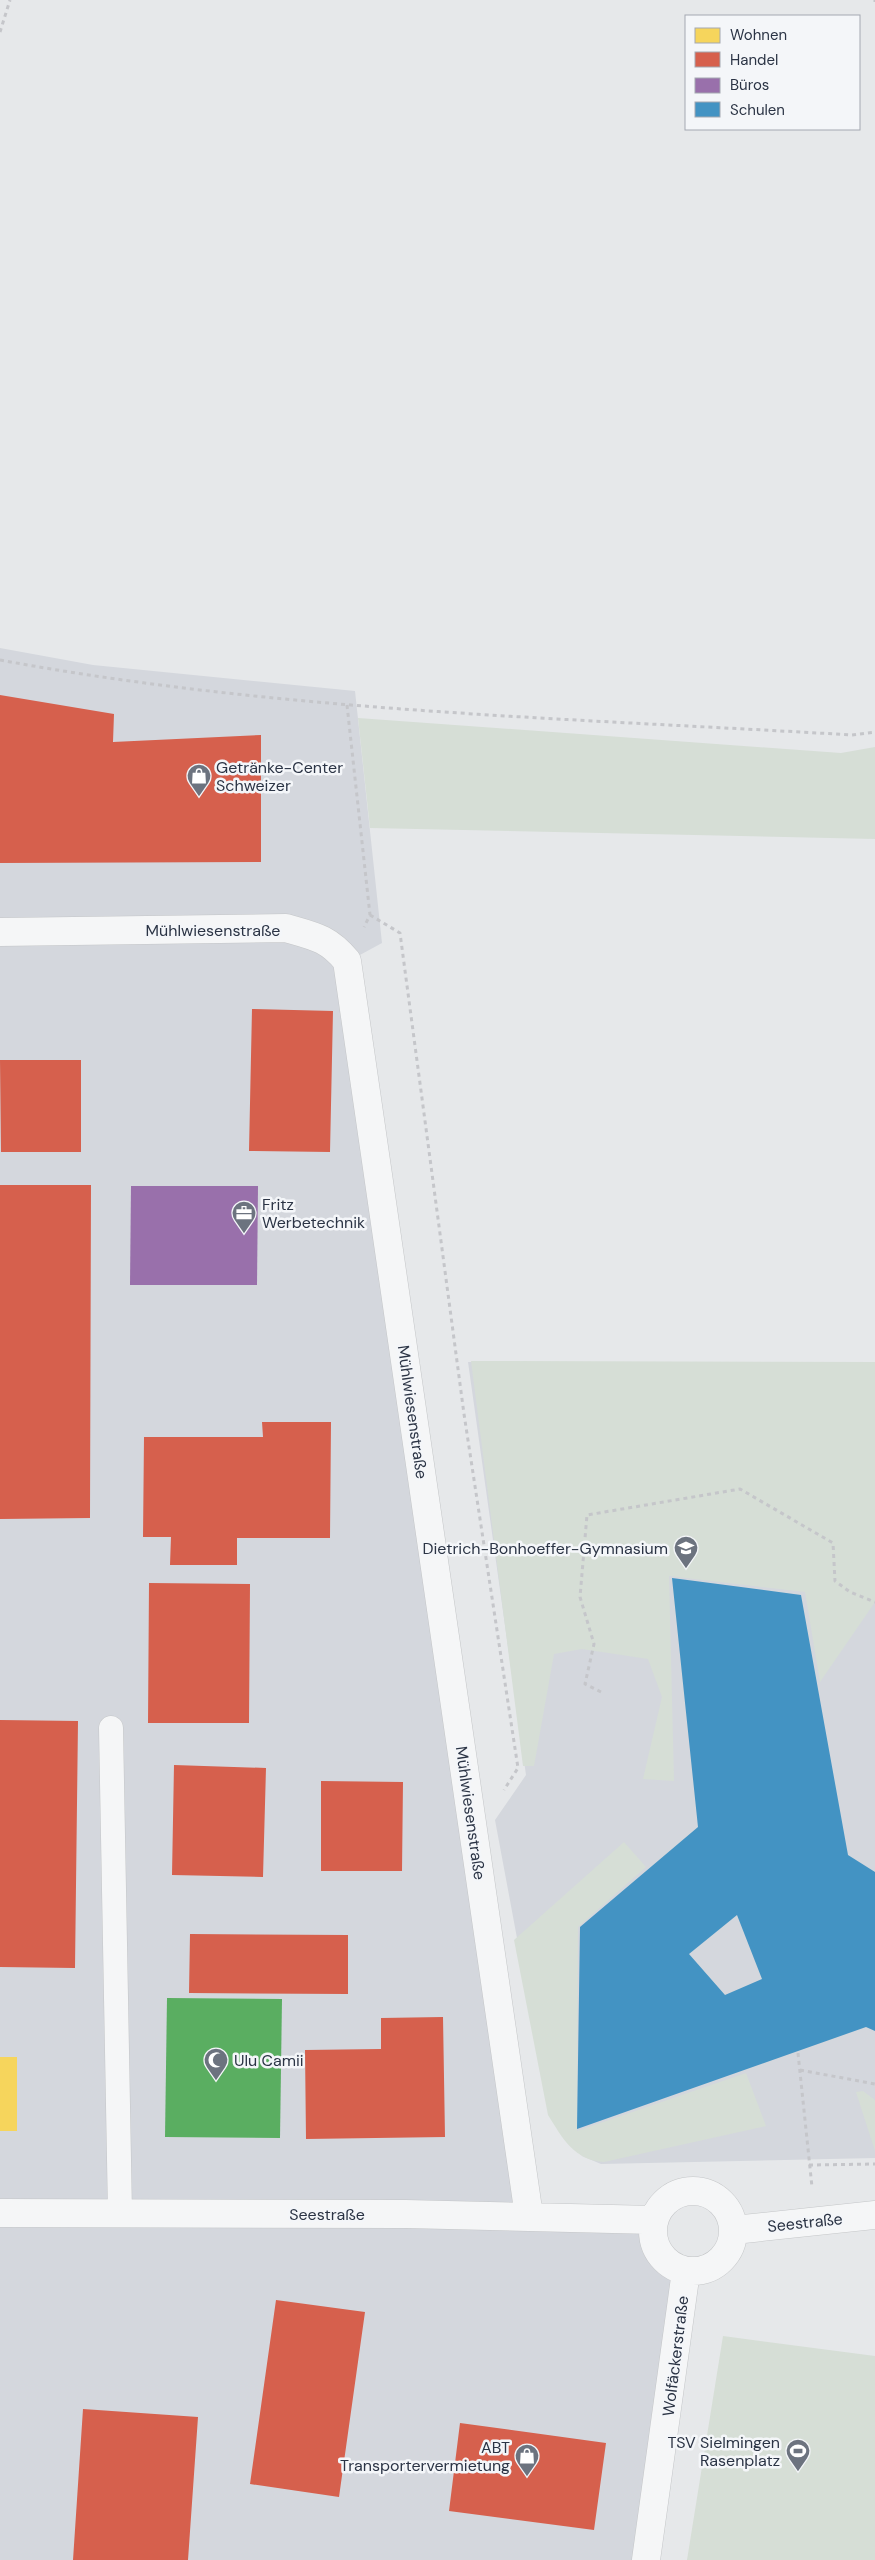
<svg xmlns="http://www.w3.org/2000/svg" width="875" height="2560" font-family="'DM Sans',sans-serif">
  <rect width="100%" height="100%" fill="#e6e8ea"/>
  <!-- built -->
  <path fill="#d4d7dd" d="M 0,648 L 93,665 L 355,691 L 382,943 L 347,962 L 529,2216 L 653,2234 L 656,2247 L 662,2258 L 673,2267 L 686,2271 L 646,2560 L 0,2560 Z
    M 468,1362 L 875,1364 L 875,2158 L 601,2164 L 582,2156 L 549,2110 L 495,1820 L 526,1775 Z"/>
  <!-- green -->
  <path fill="#d6ded6" d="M 358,718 L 841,753 L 875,747 L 875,839 L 370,828 Z
    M 471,1361 L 875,1362 L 875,1602 L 820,1682 L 805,1592 L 669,1576 L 674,1781 L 643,1779 L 662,1697 L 648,1659 L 582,1649 L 554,1654 L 534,1766 L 523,1766 Z
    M 624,1842 L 646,1867 L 578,1927 L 577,2131 L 746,2073 L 766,2126 L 604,2162 C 574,2160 563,2139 548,2115 L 514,1940 Z
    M 863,2091 L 875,2100 L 875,2151 L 856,2092 Z
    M 723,2336 L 875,2356 L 875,2560 L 687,2560 Z"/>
  <!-- homes -->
  <path fill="#f6d55c" d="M 0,2057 L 17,2057 L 17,2131 L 0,2131 Z"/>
  <!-- shops -->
  <path fill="#d6604d" d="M 0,695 L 114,714 L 113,742 L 261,735 L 261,862 L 0,863 Z
    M 252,1009 L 333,1011 L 330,1152 L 249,1151 Z
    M 0,1060 L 81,1060 L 81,1152 L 1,1152 Z
    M 0,1185 L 91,1185 L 90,1518 L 0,1519 Z
    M 262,1422 L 331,1422 L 330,1538 L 237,1538 L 237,1565 L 170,1565 L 171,1537 L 143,1537 L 144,1437 L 263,1437 Z
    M 149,1583 L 250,1584 L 249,1723 L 148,1723 Z
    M 0,1720 L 78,1721 L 75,1968 L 0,1967 Z
    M 174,1765 L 266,1768 L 263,1877 L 172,1875 Z
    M 321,1781 L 403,1782 L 402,1871 L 321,1871 Z
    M 190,1934 L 348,1935 L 348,1994 L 189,1993 Z
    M 443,2017 L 445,2137 L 306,2139 L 305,2050 L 381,2049 L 381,2018 Z
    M 276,2300 L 365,2312 L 339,2497 L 250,2484 Z
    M 83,2409 L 198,2417 L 188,2560 L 73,2560 Z
    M 460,2423 L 606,2443 L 594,2530 L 449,2511 Z"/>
  <!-- offices -->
  <path fill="#9970ab" d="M 131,1186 L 258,1186 L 257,1285 L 130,1285 Z"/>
  <!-- schools -->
  <path fill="#4393c3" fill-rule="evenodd" d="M 672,1578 L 801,1595 L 848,1855 L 875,1872 L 875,2031 L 866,2027 L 577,2129 L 580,1927 L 698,1827 ZM 737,1915 L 762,1979 L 725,1995 L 689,1954 Z"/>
  <!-- public -->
  <path fill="#5aae61" d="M 167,1998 L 282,1999 L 280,2138 L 165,2137 Z"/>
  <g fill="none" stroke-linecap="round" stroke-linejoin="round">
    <defs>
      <path id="service" d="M 111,1728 L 120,2213"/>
      <path id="minor" d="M 0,932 L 286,928 C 314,936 328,938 347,961 L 529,2216
        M653 2231a40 40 0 1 1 80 0a40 40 0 1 1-80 0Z
        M 0,2213 L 406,2214 L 654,2220
        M 734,2230 L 875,2215
        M 646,2560 L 686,2271"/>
    </defs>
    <!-- service casing -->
    <use href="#service" stroke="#c4c6c8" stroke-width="25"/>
    <!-- minor casing -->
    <use href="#minor" stroke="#c4c6c8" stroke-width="29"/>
    <!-- path -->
    <path stroke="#c5c6ca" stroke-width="3" stroke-dasharray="4 4" stroke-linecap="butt" d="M 875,0 L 875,2
      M 0,32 L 10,0
      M 0,660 C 280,712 568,718 852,735 L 875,732
      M 347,705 L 370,915 L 364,927
      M 370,915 L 400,933 L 464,1414 L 518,1768 L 504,1790
      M 601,1692 L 585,1684 L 594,1644 L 580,1597 L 587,1515 L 740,1489 L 833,1543 L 835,1581 L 850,1592 L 875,1602
      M 798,2053 L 812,2187
      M 800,2070 L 875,2084
      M 809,2165 L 875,2164"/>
    <!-- service -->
    <use href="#service" stroke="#f5f6f7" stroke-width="24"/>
    <!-- minor -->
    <use href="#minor" stroke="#f5f6f7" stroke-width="28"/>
  </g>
  <!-- icons -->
  <defs>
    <symbol id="shop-pin" viewBox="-11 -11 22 30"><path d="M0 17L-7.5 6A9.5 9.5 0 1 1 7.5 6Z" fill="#6c737f" stroke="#f4f6f9"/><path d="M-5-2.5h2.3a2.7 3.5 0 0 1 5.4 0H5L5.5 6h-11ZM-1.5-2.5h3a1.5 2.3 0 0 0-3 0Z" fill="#fff"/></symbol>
    <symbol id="office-pin" viewBox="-11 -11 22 30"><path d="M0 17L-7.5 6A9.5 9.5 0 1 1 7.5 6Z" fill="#6c737f" stroke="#f4f6f9"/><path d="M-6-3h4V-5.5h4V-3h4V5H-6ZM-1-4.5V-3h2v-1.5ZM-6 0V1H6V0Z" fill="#fff"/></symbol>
    <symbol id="school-pin" viewBox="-11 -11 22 30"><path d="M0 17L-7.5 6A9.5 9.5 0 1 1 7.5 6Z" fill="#6c737f" stroke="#f4f6f9"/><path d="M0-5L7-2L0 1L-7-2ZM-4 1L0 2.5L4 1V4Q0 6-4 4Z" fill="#fff"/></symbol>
    <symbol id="mosque-pin" viewBox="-11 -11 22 30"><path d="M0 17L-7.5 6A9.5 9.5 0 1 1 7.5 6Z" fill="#6c737f" stroke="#f4f6f9"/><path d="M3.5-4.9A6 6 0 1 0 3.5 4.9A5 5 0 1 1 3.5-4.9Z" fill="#fff"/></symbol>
    <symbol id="stadium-pin" viewBox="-11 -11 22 30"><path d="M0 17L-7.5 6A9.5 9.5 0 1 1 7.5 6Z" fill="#6c737f" stroke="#f4f6f9"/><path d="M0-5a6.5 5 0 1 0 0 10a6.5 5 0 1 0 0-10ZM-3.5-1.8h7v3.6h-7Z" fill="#fff"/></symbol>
  </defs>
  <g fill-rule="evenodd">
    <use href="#shop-pin" x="185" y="762" width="28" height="38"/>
    <use href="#office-pin" x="230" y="1199" width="28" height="38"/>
    <use href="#school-pin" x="672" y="1534" width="28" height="38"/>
    <use href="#mosque-pin" x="202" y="2046" width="28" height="38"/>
    <use href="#stadium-pin" x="784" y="2437" width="28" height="38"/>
    <use href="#shop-pin" x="513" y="2442" width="28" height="38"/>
  </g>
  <g text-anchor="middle" stroke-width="5" stroke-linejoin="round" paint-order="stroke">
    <!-- poi labels -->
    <g font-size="16" fill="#2b3445" stroke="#f4f6f9" text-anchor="start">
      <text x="216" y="773">Getränke-Center<tspan x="216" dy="18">Schweizer</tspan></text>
      <text x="262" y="1210">Fritz<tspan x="262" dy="18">Werbetechnik</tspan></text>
      <text x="668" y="1554" text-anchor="end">Dietrich-Bonhoeffer-Gymnasium</text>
      <text x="234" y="2066">Ulu Camii</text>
      <text x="780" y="2448" text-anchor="end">TSV Sielmingen<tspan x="780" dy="18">Rasenplatz</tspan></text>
      <text x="510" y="2453" text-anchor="end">ABT<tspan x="510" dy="18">Transportervermietung</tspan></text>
    </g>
    <!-- street labels -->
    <g font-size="16" fill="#2b3445" stroke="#f4f6f9">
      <text x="213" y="936">Mühlwiesenstraße</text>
      <text transform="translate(413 1412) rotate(82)" y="6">Mühlwiesenstraße</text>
      <text transform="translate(471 1813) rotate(82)" y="6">Mühlwiesenstraße</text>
      <text x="327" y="2220">Seestraße</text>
      <text transform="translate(805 2222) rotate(-6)" y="6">Seestraße</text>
      <text transform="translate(675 2356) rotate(-83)" y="6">Wolfäckerstraße</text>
    </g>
  </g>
  <!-- legend -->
  <rect x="685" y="15" width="175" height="115" fill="#f4f6f9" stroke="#a4a8b1"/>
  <rect x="695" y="28" width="25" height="15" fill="#f6d55c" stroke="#a4a8b1"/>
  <text x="730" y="40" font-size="15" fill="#2b3445">Wohnen</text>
  <rect x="695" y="52" width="25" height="15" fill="#d6604d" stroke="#a4a8b1"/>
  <text x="730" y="65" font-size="15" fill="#2b3445">Handel</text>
  <rect x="695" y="78" width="25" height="15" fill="#9970ab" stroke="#a4a8b1"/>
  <text x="730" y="90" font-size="15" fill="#2b3445">Büros</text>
  <rect x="695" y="102" width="25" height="15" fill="#4393c3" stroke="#a4a8b1"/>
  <text x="730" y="115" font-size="15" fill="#2b3445">Schulen</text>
</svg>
